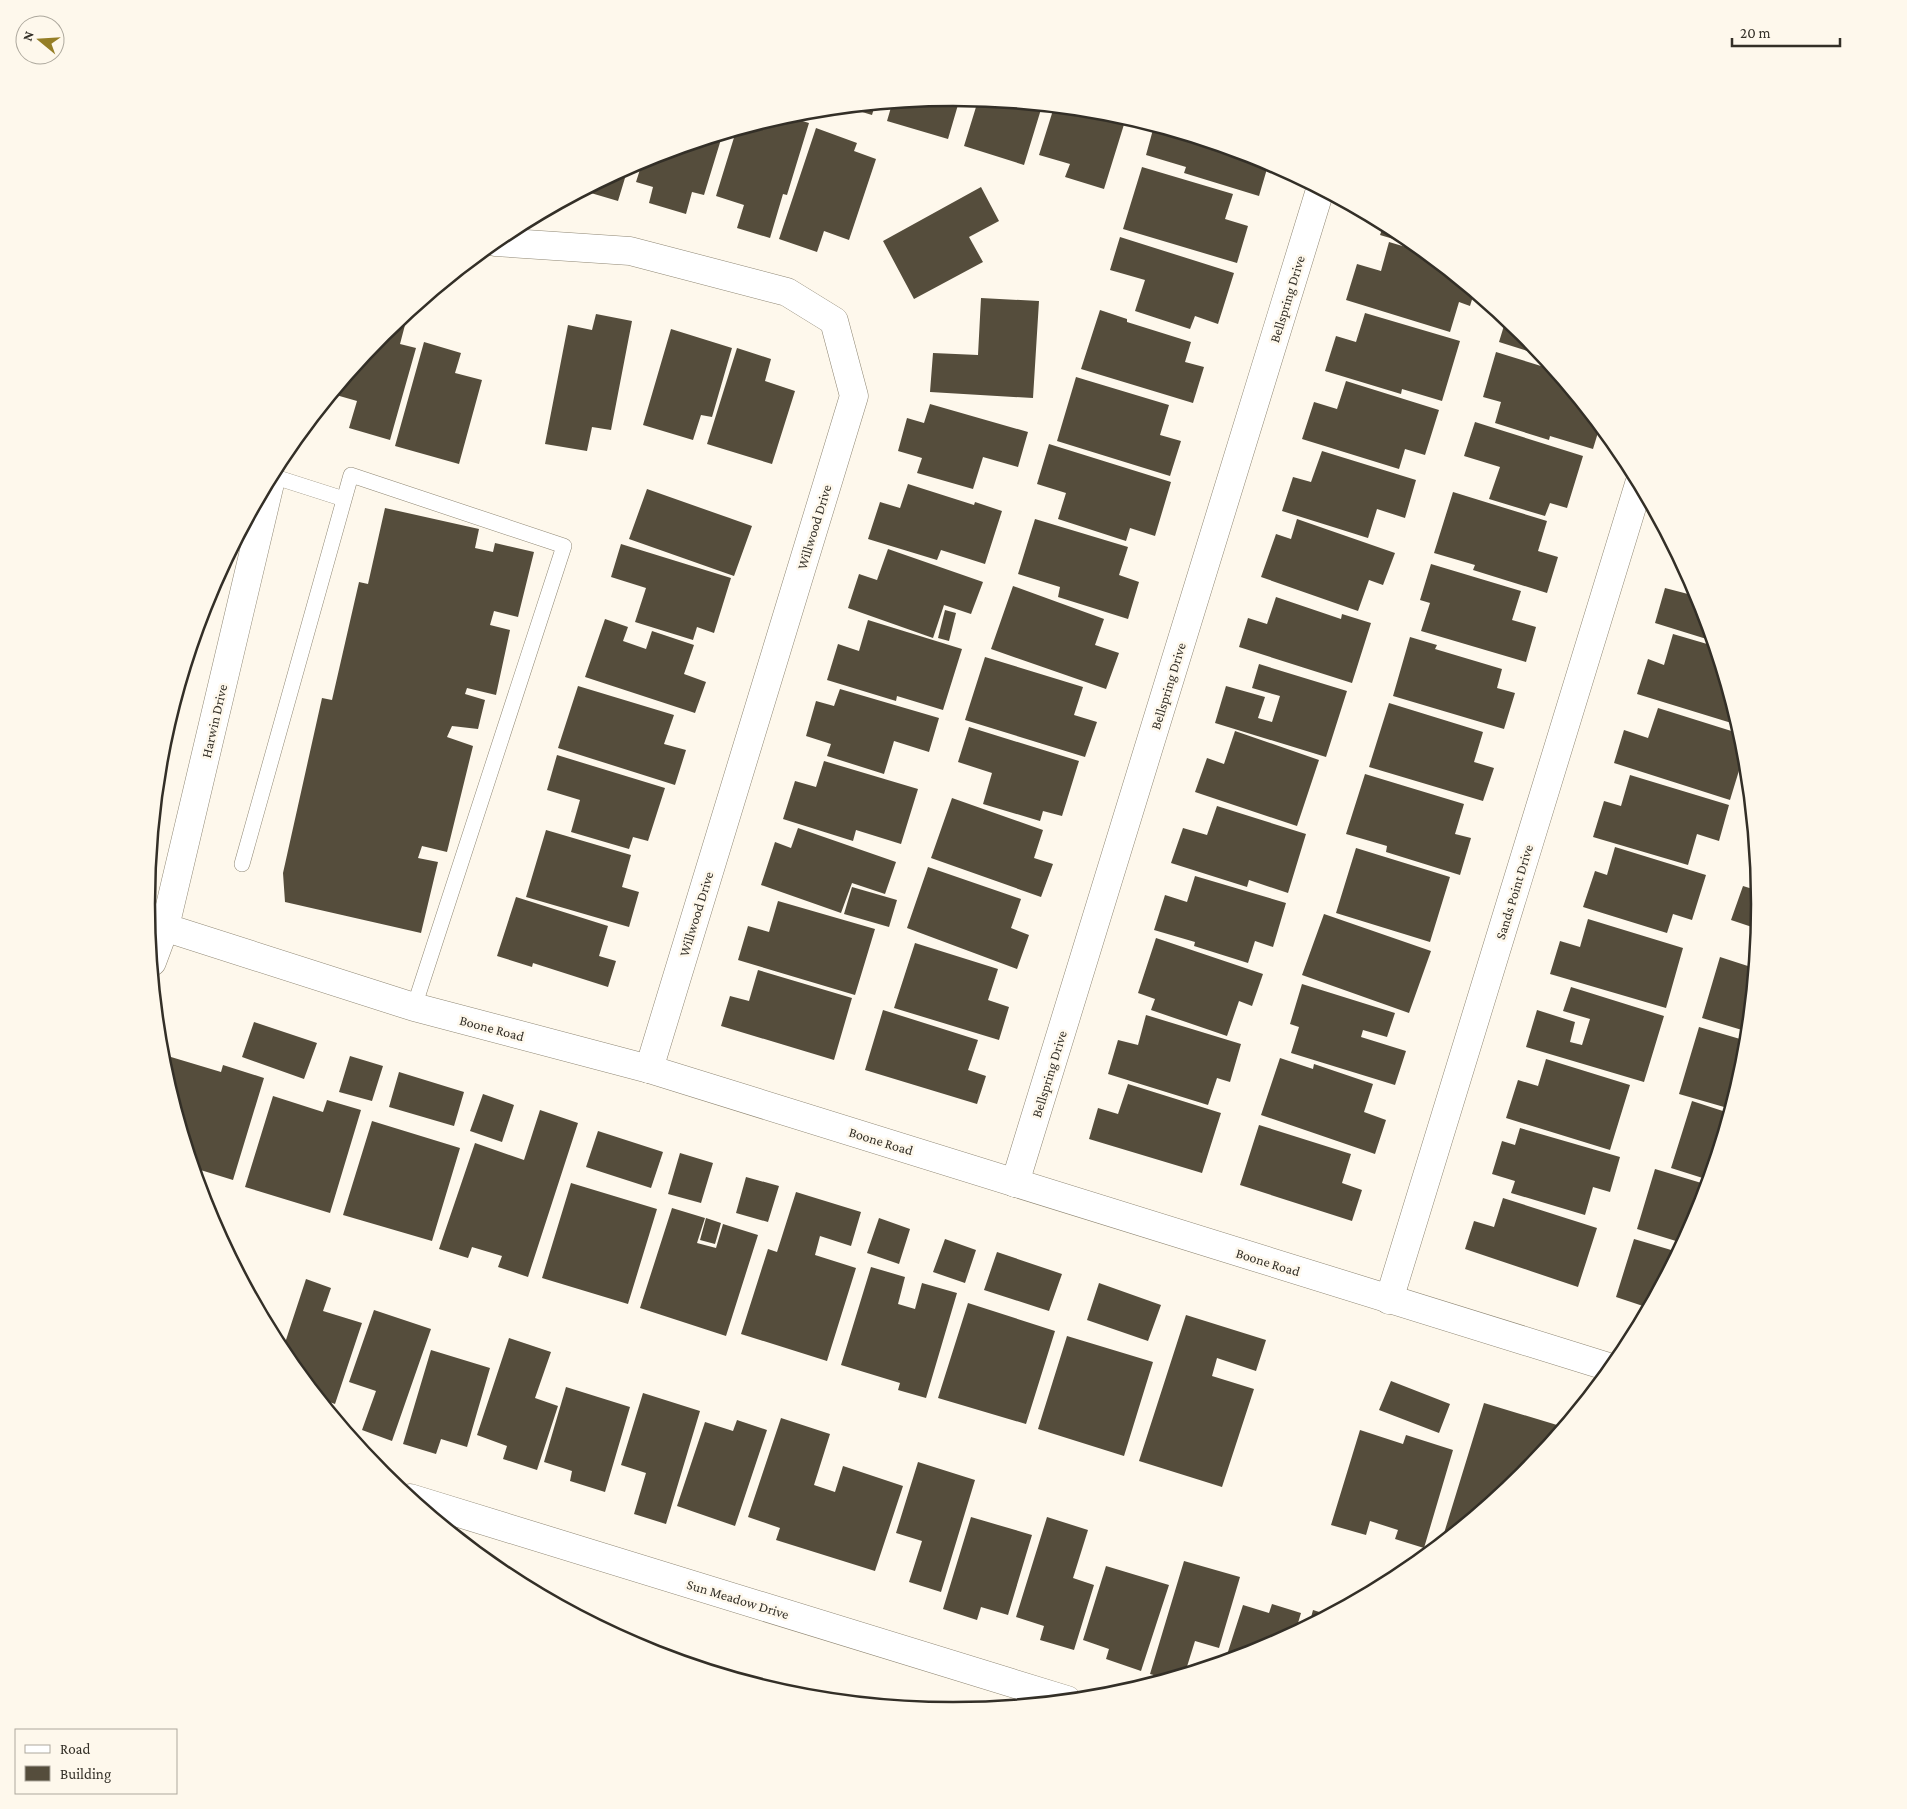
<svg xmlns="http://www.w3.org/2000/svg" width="1907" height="1809" font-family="'Crimson Pro',serif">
  <rect width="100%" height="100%" fill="#fef8ec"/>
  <!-- building -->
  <path fill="#554d3c" d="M 953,98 L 960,98 L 948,139 L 887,121 L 892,104 Z
    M 972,99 L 1042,106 L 1024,165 L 964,146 L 976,107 L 970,105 Z
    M 875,105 L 872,115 L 849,108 Z
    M 1054,107 L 1111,113 L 1126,118 L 1104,189 L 1065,177 L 1070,164 L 1039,155 Z
    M 786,116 L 809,123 L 787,195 L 783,194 L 770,238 L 737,228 L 744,205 L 716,196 L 736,131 Z
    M 1154,126 L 1269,162 L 1259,196 L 1184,173 L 1186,167 L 1146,155 Z
    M 816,128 L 857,143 L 854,151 L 876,159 L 849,240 L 824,231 L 817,252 L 779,239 Z
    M 722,136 L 704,195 L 692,192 L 686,214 L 649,203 L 653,187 L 636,182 L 643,160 Z
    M 1142,167 L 1233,194 L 1225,219 L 1248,226 L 1237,263 L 1123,229 Z
    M 628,168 L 618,201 L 584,191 Z
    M 981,187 L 999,221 L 969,237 L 983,262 L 914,299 L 883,241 Z
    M 1384,224 L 1402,234 L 1417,246 L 1380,235 Z
    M 1120,237 L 1234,273 L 1218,324 L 1195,316 L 1190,329 L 1135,311 L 1145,280 L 1110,270 Z
    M 1389,242 L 1426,253 L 1474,293 L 1470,306 L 1459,302 L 1450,332 L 1346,300 L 1357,264 L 1381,271 Z
    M 981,298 L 1039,301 L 1033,398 L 930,392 L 933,353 L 978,355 Z
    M 1100,310 L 1127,319 L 1127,322 L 1191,342 L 1185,362 L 1204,367 L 1193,403 L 1081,369 Z
    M 1365,313 L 1460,341 L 1442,401 L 1402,389 L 1401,394 L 1325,371 L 1336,336 L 1356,342 Z
    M 596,314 L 632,321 L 611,430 L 592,427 L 587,451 L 545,444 L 568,325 L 592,330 Z
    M 1506,319 L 1524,334 L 1548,362 L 1538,360 L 1540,355 L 1499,342 Z
    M 396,323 L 405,325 L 400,344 L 416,348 L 390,440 L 349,428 L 357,401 L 336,395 L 337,390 L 383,334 Z
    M 671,329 L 732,348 L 712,417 L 701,415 L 693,440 L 643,425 Z
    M 424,342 L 461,353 L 455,373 L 482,380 L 459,464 L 395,446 Z
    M 737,348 L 771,359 L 765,381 L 795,391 L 772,464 L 707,444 Z
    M 1496,352 L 1554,370 L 1580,401 L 1578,407 L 1586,409 L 1600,426 L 1593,449 L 1550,436 L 1549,440 L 1495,423 L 1501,402 L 1483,397 Z
    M 1076,377 L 1169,405 L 1160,435 L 1181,441 L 1170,476 L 1057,441 Z
    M 1346,381 L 1439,410 L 1425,455 L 1405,449 L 1399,469 L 1302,439 L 1314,402 L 1337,409 Z
    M 930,404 L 1028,432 L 1018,467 L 983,457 L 973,489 L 917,473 L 922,458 L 898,451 L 907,418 L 924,423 Z
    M 1475,422 L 1583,456 L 1567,508 L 1550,503 L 1545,516 L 1489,499 L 1500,467 L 1464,456 Z
    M 1049,444 L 1171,482 L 1155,536 L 1130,528 L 1126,541 L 1058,519 L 1066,493 L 1037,484 Z
    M 1322,451 L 1416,480 L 1405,518 L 1377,509 L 1368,538 L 1282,511 L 1293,477 L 1311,482 Z
    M 908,484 L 974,505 L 975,502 L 1002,511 L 985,564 L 941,550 L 937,560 L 868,539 L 880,502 L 900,508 Z
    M 647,489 L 752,526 L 734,576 L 629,539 Z
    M 1453,492 L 1547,521 L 1538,551 L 1558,557 L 1547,593 L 1473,570 L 1475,565 L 1434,553 Z
    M 385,508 L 479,529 L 475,548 L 493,552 L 495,543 L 534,552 L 518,617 L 494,611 L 490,625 L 510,630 L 496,695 L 467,688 L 465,694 L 485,700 L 478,729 L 452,726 L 447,737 L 473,746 L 447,852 L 422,846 L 418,858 L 438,862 L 421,933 L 285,902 L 283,873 L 322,698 L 332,700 L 359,582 L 368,584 Z
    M 1035,519 L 1128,547 L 1119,575 L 1139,582 L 1128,619 L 1058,597 L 1060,587 L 1018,574 Z
    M 1297,519 L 1395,553 L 1383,585 L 1369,580 L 1358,611 L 1261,577 L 1276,534 L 1291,539 Z
    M 621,544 L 731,578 L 714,633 L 697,627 L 693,640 L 635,622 L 646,588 L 611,577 Z
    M 888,549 L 983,582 L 971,614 L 944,605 L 933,638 L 848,608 L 859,574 L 877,580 Z
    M 1431,564 L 1521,591 L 1512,620 L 1536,627 L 1526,662 L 1421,631 L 1430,603 L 1420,600 Z
    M 1692,582 L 1699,596 L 1713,641 L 1655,623 L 1665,588 L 1688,594 Z
    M 1013,586 L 1104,619 L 1095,645 L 1119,653 L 1106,689 L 991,649 Z
    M 1276,597 L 1341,619 L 1342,614 L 1371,623 L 1352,683 L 1239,647 L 1248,618 L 1267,624 Z
    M 945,610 L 956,613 L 949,641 L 938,638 Z
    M 605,619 L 628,627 L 623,641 L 646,649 L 652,631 L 694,645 L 684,674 L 706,682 L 695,713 L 585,677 Z
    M 868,620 L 962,649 L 943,710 L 897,696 L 896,701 L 827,680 L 838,644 L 859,651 Z
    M 1673,634 L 1714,646 L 1738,725 L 1637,694 L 1648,659 L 1664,665 Z
    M 1410,637 L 1437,645 L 1435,649 L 1502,669 L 1497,688 L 1515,693 L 1504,729 L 1393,696 Z
    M 985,657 L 1083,687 L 1074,715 L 1097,722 L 1085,757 L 965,720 Z
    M 1259,664 L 1347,691 L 1326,757 L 1215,723 L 1226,686 L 1265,697 L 1258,718 L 1272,722 L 1280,696 L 1252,688 Z
    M 578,686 L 674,715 L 664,744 L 686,750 L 675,785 L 558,748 Z
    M 840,689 L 939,718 L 929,752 L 894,741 L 884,774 L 827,756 L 831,744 L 806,736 L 816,701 L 834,706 Z
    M 1389,703 L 1483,732 L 1474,762 L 1494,768 L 1483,801 L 1369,767 Z
    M 1658,708 L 1741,734 L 1745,751 L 1730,800 L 1614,763 L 1624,730 L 1648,738 Z
    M 969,727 L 1079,761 L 1062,816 L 1043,811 L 1040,821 L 983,804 L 992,773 L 958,762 Z
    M 1235,731 L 1319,760 L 1297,826 L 1195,792 L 1207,758 L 1224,764 Z
    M 557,755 L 665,788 L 648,841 L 633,837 L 629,849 L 571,832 L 580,800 L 547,790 Z
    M 824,761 L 918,789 L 901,844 L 856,830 L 853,841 L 783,819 L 795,781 L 816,787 Z
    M 1365,774 L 1464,804 L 1455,834 L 1471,838 L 1460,875 L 1386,852 L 1387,846 L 1346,834 Z
    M 1630,775 L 1729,805 L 1719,841 L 1697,834 L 1688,865 L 1593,837 L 1604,801 L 1621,806 Z
    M 952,798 L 1043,830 L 1034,858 L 1053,864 L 1041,897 L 931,858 Z
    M 1217,806 L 1306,834 L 1288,893 L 1249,880 L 1247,887 L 1171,863 L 1183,828 L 1207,835 Z
    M 798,828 L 896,862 L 885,894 L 852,883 L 841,913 L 761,885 L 775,842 L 791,848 Z
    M 546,830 L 631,855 L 622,887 L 639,892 L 629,927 L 526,897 Z
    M 1615,847 L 1706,875 L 1692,920 L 1673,914 L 1667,933 L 1583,907 L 1595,871 L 1607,875 Z
    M 1755,847 L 1756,863 L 1750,861 Z
    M 1356,848 L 1450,877 L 1430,942 L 1336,913 Z
    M 928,867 L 1021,899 L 1011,928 L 1029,935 L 1017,969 L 907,928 Z
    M 1195,876 L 1286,903 L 1273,947 L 1255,941 L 1248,963 L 1194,946 L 1195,942 L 1154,930 L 1165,895 L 1187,902 Z
    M 1743,886 L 1759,891 L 1758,929 L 1731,920 Z
    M 852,887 L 897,900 L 889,927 L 844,914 Z
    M 516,897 L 608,926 L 599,956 L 616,961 L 608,987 L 533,963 L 532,967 L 497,956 Z
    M 778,901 L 875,929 L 855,995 L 738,960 L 748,926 L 769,932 Z
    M 1324,914 L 1431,951 L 1409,1013 L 1302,975 Z
    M 1588,919 L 1683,948 L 1666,1008 L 1550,974 L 1560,941 L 1580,947 Z
    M 1156,938 L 1263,974 L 1252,1006 L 1239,1001 L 1227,1036 L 1151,1010 L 1155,999 L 1138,993 Z
    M 1757,940 L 1755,961 L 1750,959 Z
    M 915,943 L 998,969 L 988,1000 L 1009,1007 L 999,1040 L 894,1008 Z
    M 1720,957 L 1754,968 L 1747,1036 L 1741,1034 L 1742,1030 L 1702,1018 Z
    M 758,970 L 852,998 L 834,1060 L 721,1026 L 730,996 L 749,1001 Z
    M 1302,984 L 1395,1013 L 1387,1037 L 1363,1030 L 1361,1037 L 1406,1051 L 1395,1085 L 1291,1053 L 1299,1027 L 1290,1024 Z
    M 1571,987 L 1664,1016 L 1644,1082 L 1526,1047 L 1537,1010 L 1575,1022 L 1570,1042 L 1582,1045 L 1590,1019 L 1563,1011 Z
    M 883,1010 L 978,1040 L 968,1070 L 986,1076 L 977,1104 L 865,1070 Z
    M 1146,1015 L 1241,1044 L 1230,1082 L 1217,1078 L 1208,1105 L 1108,1074 L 1118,1040 L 1138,1045 Z
    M 254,1022 L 317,1043 L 304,1079 L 242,1057 Z
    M 1699,1027 L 1747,1041 L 1745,1062 L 1731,1109 L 1679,1094 Z
    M 350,1056 L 383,1066 L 372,1101 L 339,1092 Z
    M 171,1057 L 221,1072 L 223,1065 L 264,1078 L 233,1180 L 194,1168 L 166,1073 Z
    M 1280,1058 L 1313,1069 L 1314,1064 L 1373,1084 L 1364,1112 L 1386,1120 L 1375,1154 L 1261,1115 Z
    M 1546,1059 L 1630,1085 L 1610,1150 L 1506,1118 L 1518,1080 L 1538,1086 Z
    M 399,1072 L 464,1092 L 454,1126 L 389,1107 Z
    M 1128,1084 L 1221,1113 L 1202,1173 L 1089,1139 L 1098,1108 L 1118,1114 Z
    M 483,1094 L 514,1105 L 502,1142 L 470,1131 Z
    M 273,1096 L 323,1112 L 327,1100 L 361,1110 L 330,1213 L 245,1187 Z
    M 1692,1101 L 1729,1113 L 1709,1180 L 1671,1168 Z
    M 540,1110 L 578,1123 L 528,1277 L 498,1267 L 502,1256 L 472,1247 L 468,1258 L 439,1249 L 475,1143 L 524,1160 Z
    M 372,1121 L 460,1148 L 432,1241 L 343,1215 Z
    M 1259,1125 L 1351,1154 L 1342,1183 L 1362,1190 L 1352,1221 L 1240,1185 Z
    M 1520,1128 L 1620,1157 L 1610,1192 L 1593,1187 L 1585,1215 L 1511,1193 L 1515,1181 L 1492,1174 L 1502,1141 L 1515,1145 Z
    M 598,1131 L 663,1152 L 651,1188 L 586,1167 Z
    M 680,1153 L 713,1163 L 701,1203 L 668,1194 Z
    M 1655,1169 L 1708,1185 L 1699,1214 L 1681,1247 L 1675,1245 L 1676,1241 L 1637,1229 Z
    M 746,1177 L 779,1186 L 768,1222 L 736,1213 Z
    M 571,1183 L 657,1209 L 628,1304 L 542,1278 Z
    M 796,1192 L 861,1212 L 851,1246 L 820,1236 L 815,1255 L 856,1268 L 827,1361 L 741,1334 L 768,1249 L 777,1252 Z
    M 1503,1198 L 1597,1228 L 1578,1287 L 1465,1249 L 1474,1221 L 1494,1227 Z
    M 672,1208 L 705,1218 L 697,1243 L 716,1248 L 723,1224 L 758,1235 L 726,1336 L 640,1308 Z
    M 706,1218 L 721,1223 L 715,1244 L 700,1240 Z
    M 879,1218 L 910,1229 L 899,1264 L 867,1253 Z
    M 945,1239 L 976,1250 L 965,1283 L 933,1272 Z
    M 1634,1239 L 1678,1252 L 1649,1308 L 1616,1297 Z
    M 997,1252 L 1062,1274 L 1049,1311 L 984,1290 Z
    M 871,1267 L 905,1277 L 898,1304 L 915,1309 L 922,1283 L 957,1293 L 926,1398 L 898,1390 L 900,1383 L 841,1365 Z
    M 306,1279 L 331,1288 L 323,1311 L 362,1323 L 335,1404 L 321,1399 L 282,1352 Z
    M 1099,1283 L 1161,1305 L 1148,1341 L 1087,1320 Z
    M 968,1303 L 1055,1331 L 1026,1424 L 938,1398 Z
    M 374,1310 L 431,1329 L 392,1441 L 362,1430 L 376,1391 L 349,1382 Z
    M 1186,1315 L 1266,1340 L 1256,1371 L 1217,1358 L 1212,1376 L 1254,1389 L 1222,1487 L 1139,1461 Z
    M 1067,1336 L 1153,1362 L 1124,1456 L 1038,1429 Z
    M 509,1338 L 551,1352 L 535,1398 L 558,1406 L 537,1470 L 503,1459 L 507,1446 L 477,1435 Z
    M 431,1350 L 490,1368 L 467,1447 L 441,1439 L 436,1454 L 403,1444 Z
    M 1391,1381 L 1450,1404 L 1439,1433 L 1379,1410 Z
    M 566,1387 L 630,1407 L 605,1492 L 570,1481 L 572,1471 L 544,1462 Z
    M 643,1393 L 700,1411 L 666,1524 L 634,1514 L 646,1473 L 621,1465 Z
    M 1484,1403 L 1557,1425 L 1551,1442 L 1524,1475 L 1441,1543 Z
    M 781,1418 L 830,1434 L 814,1485 L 835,1492 L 843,1466 L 903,1486 L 875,1571 L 776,1540 L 780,1528 L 748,1517 Z
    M 737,1420 L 767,1430 L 735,1526 L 677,1506 L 705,1422 L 733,1431 Z
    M 1360,1430 L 1403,1444 L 1406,1435 L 1453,1450 L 1424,1548 L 1395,1539 L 1398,1530 L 1370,1521 L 1366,1535 L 1331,1525 Z
    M 918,1462 L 975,1480 L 941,1592 L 909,1582 L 922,1541 L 896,1533 Z
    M 971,1517 L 1032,1535 L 1008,1615 L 981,1607 L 977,1620 L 943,1609 Z
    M 1047,1517 L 1088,1530 L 1073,1578 L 1094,1585 L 1074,1650 L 1040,1640 L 1044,1626 L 1016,1617 Z
    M 1184,1561 L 1240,1577 L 1219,1648 L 1195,1641 L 1185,1673 L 1168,1679 L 1150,1674 Z
    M 1106,1566 L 1169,1585 L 1141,1671 L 1106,1659 L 1109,1649 L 1083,1640 Z
    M 1272,1604 L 1301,1613 L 1295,1633 L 1262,1650 L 1225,1661 L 1243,1605 L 1269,1613 Z
    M 1313,1610 L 1329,1615 L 1309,1625 Z
    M 639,1644 L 682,1657 L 681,1661 L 644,1650 L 639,1647 Z
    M 782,1689 L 809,1696 L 808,1697 L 782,1692 Z"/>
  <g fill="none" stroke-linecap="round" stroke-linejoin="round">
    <defs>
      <path id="lane" d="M 272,476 L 344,499
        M 242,864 L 351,475 L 564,546 L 414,1007"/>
      <path id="street" d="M 495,242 L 630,251 L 787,292 L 834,321 L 854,396 L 649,1069
        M 1015,1183 L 1320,190
        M 1389,1300 L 1639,484
        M 410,1498 L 1067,1700"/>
      <path id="secondary" d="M 148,922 L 414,1007 L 649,1069 L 1612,1368
        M 152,962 L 165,927 L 271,479"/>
    </defs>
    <!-- lane casing -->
    <use href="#lane" stroke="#8f8774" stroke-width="16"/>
    <!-- street casing -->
    <use href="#street" stroke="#8f8774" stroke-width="29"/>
    <!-- secondary casing -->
    <use href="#secondary" stroke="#8f8774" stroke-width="29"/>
    <!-- lane -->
    <use href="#lane" stroke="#fff" stroke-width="15"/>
    <!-- street -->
    <use href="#street" stroke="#fff" stroke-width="28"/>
    <!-- secondary -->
    <use href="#secondary" stroke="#fff" stroke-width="28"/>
  </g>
  <g text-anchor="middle" stroke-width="5" stroke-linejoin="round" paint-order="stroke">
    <!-- street labels -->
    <g font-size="14" fill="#332f27" stroke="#fef8ec">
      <text transform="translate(1287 299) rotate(-73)" y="5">Bellspring Drive</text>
      <text transform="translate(814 527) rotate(-73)" y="5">Willwood Drive</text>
      <text transform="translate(1168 686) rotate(-73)" y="5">Bellspring Drive</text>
      <text transform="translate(214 721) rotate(-77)" y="5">Harwin Drive</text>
      <text transform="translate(1514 892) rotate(-73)" y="5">Sands Point Drive</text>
      <text transform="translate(696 914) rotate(-73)" y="5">Willwood Drive</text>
      <text transform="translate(492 1028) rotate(15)" y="5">Boone Road</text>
      <text transform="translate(1049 1074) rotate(-73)" y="5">Bellspring Drive</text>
      <text transform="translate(881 1141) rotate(17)" y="5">Boone Road</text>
      <text transform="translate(1268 1262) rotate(17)" y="5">Boone Road</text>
      <text transform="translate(738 1599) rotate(17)" y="5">Sun Meadow Drive</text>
    </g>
  </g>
  <!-- crop -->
  <path d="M0 0H1907V1809H0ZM155 904a798 798 0 1 1 1596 0a798 798 0 1 1-1596 0Z" fill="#fef8ec" fill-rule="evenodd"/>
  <path fill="none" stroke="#332f27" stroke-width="2.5" d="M155 904a798 798 0 1 1 1596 0a798 798 0 1 1-1596 0Z"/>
  <!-- legend -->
  <rect x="15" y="1729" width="162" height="65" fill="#fef8ec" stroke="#ada89d"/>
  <rect x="25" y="1745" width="25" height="8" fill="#ffffff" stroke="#ada89d"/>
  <text x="60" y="1754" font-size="15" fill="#332f27">Road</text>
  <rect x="25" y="1766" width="25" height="15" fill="#554d3c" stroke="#ada89d"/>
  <text x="60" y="1779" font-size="15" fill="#332f27">Building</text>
  <!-- north arrow -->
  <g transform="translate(40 40) rotate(288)"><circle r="24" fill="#fef8ec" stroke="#ada89d"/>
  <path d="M0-4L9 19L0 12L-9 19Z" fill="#957e26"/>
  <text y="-8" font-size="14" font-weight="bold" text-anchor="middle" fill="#332f27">N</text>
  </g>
  <!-- scale -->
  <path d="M1732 38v8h108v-8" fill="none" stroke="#332f27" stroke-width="2.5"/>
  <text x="1740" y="38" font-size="15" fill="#332f27" stroke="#fef8ec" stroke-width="4" paint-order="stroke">20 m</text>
</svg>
